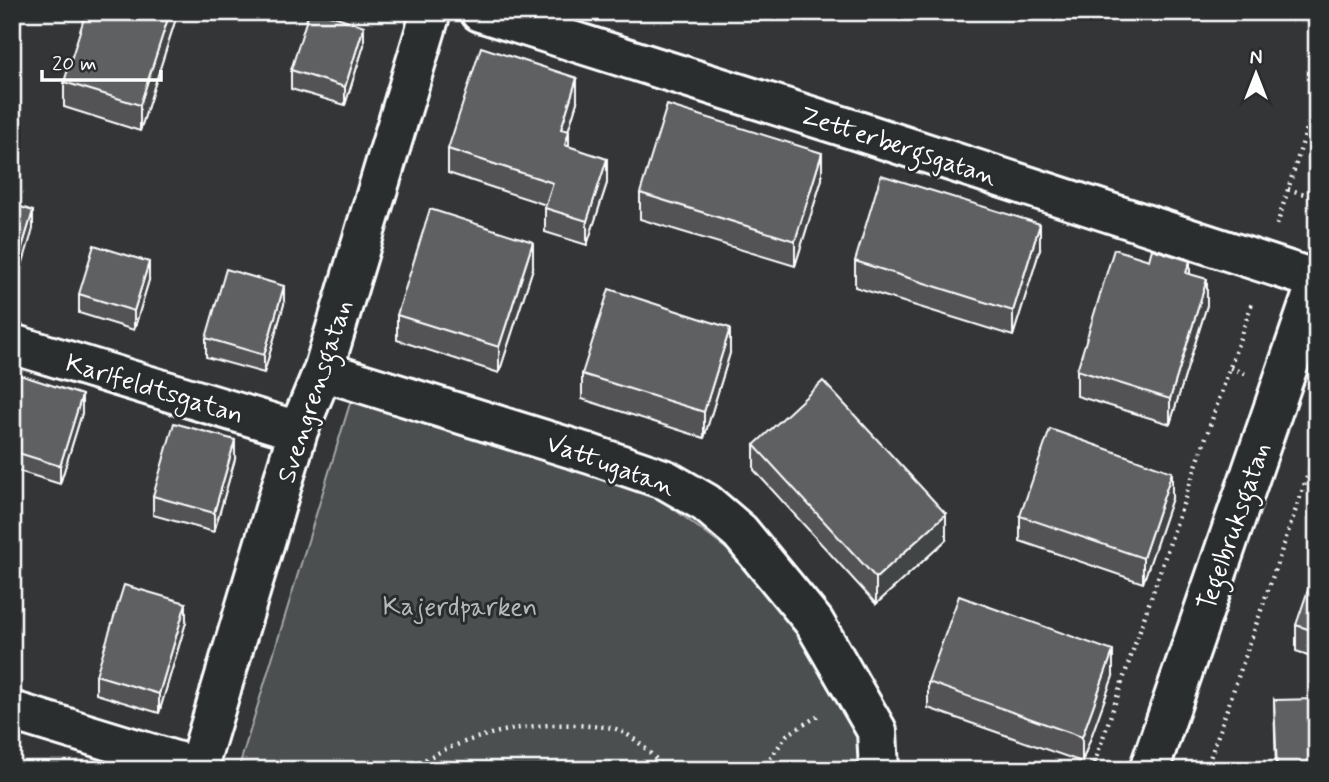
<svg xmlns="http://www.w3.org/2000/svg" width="1329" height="782" font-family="Mynerve,sans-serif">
  <rect width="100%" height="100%" fill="#333536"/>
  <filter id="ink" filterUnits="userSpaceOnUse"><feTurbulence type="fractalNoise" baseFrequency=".0143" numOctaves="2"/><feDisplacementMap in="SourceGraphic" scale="14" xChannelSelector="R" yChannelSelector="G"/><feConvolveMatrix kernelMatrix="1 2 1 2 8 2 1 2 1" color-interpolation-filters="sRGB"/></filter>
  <g filter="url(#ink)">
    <!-- green -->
    <path fill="#4c4f50" stroke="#a6a7a8" stroke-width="2" d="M 351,400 L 653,493 L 737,557 L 806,638 L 864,744 L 866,770 L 238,770 Z"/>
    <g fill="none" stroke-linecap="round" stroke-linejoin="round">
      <defs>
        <path id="minor" d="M 480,12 L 858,131 L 1317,280
          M 12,344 L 298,431
          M 323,371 L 590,454 L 666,480 L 706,503 L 740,532 L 814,622 L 877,731 L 879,770
          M 12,711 L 198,768
          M 197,770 L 298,431 L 323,371 L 431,12"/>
        <path id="tertiary" d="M 1149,770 L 1317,282"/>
      </defs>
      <!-- minor casing -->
      <use href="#minor" stroke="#fff" stroke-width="44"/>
      <!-- tertiary casing -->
      <use href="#tertiary" stroke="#fff" stroke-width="44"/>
      <!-- path -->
      <path stroke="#fff" stroke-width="4.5" stroke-dasharray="2 5" stroke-linecap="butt" d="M 1288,189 L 1317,198
        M 1277,225 L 1317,96
        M 1230,368 L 1246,374
        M 407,770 C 460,736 527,720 589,726 C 597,727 608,726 616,729 C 636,737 652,754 666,770
        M 762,770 L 787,735 L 821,714
        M 1092,770 L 1253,300
        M 1206,770 L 1317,448"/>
      <!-- minor -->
      <use href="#minor" stroke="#2a2d2e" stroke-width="38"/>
      <!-- tertiary -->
      <use href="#tertiary" stroke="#2a2d2e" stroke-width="38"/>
    </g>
    <!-- wall -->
    <path fill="#525354" stroke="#fff" stroke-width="2" d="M 178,12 L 140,131 L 64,107 L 64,82 Z
      M 364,45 L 345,105 L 291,89 L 291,70 Z
      M 577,102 L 568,131 L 569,147 L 607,183 L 587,245 L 545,232 L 545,208 L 546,205 L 448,173 L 448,149 Z
      M 822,179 L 795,266 L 640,219 L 640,193 Z
      M 1040,249 L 1013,336 L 855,287 L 855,261 Z
      M 533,268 L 499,373 L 397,340 L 397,315 Z
      M 1190,274 L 1207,305 L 1170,424 L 1077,396 L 1077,370 Z
      M 149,280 L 134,330 L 79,313 L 79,294 Z
      M 284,304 L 264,373 L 206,357 L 206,338 Z
      M 730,353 L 704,438 L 582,399 L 582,374 Z
      M 12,380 L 82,413 L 60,484 L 12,469 Z
      M 754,445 L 946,540 L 876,604 L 754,470 Z
      M 235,459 L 214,532 L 153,515 L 153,496 Z
      M 1172,498 L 1143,583 L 1020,541 L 1020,516 Z
      M 1317,589 L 1317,658 L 1296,651 L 1296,625 Z
      M 186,622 L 159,713 L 96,694 L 96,675 Z
      M 1113,676 L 1082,762 L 928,708 L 928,682 Z
      M 1274,700 L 1317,770 L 1276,770 Z"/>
    <!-- shaded-wall -->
    <path fill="#424445" stroke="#fff" stroke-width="2" d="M 170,12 L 178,12 L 140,131 L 140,105 Z
      M 364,26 L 364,45 L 345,105 L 345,87 Z
      M 577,78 L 577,102 L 561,154 L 561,129 Z
      M 569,131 L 569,156 L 565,145 Z
      M 822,153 L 822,179 L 795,266 L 795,241 Z
      M 607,159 L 607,183 L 587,245 L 587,221 Z
      M 33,211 L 33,229 L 13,296 L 13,277 Z
      M 1040,224 L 1040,249 L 1013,336 L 1013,311 Z
      M 533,242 L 533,268 L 499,373 L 499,347 Z
      M 1190,261 L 1190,286 L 1186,273 Z
      M 149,262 L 149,280 L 134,330 L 134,311 Z
      M 1207,279 L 1207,305 L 1170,424 L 1170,399 Z
      M 284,286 L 284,304 L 264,373 L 264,355 Z
      M 730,328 L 730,353 L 704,438 L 704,412 Z
      M 82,395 L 82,413 L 60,484 L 60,466 Z
      M 235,440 L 235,459 L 214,532 L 214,513 Z
      M 1172,472 L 1172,498 L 1143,583 L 1143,558 Z
      M 946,514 L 946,540 L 876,604 L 876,578 Z
      M 186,603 L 186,622 L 159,713 L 159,694 Z
      M 1113,651 L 1113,676 L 1082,762 L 1082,737 Z"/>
    <!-- building -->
    <path fill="#5f6162" stroke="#fff" stroke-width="2" d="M 86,12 L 170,12 L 140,105 L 64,82 Z
      M 309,12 L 321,12 L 364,26 L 345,87 L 291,70 Z
      M 481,47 L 577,78 L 561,129 L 569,131 L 565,145 L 607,159 L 587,221 L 545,208 L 553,183 L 448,149 Z
      M 667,105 L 822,153 L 795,241 L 640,193 Z
      M 881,175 L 1040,224 L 1013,311 L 855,261 Z
      M 12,204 L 33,211 L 13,277 L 12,277 Z
      M 430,209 L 533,242 L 499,347 L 397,315 Z
      M 94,245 L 149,262 L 134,311 L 79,294 Z
      M 1114,249 L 1149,260 L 1152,249 L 1190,261 L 1186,273 L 1207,279 L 1170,399 L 1077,370 Z
      M 226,269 L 284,286 L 264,355 L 206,338 Z
      M 609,289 L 730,328 L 704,412 L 582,374 Z
      M 14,373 L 82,395 L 60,466 L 12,451 L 12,380 Z
      M 823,381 L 946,514 L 876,578 L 754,445 Z
      M 174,423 L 235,440 L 214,513 L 153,496 Z
      M 1050,429 L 1172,472 L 1143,558 L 1020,516 Z
      M 124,585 L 186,603 L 159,694 L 96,675 Z
      M 1309,587 L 1317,589 L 1317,632 L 1296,625 Z
      M 959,596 L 1113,651 L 1082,737 L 928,682 Z
      M 1317,699 L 1317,770 L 1277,770 L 1274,700 Z"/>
  </g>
  <g text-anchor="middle" stroke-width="6" stroke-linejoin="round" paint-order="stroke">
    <!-- street labels -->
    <g font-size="26" fill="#fff" stroke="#2a2d2e">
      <text transform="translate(899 145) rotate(18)" y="9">Zetterbergsgatan</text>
      <text transform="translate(155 388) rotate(17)" y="9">Karlfeldtsgatan</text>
      <text transform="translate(314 391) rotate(-72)" y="9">Svengrensgatan</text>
      <text transform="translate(611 464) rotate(20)" y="9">Vattugatan</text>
      <text transform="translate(1233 526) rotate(-71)" y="9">Tegelbruksgatan</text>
    </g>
    <!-- park labels -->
    <g font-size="26" fill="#b7b9b9" stroke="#2a2d2e">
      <text x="460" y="615">Kajerdparken</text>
    </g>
  </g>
  <!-- margin -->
  <rect width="1329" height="782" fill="none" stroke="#2a2d2e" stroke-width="42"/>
  <rect x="21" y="21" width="1287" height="740" fill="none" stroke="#fff" stroke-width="2.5" filter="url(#ink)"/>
  <!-- north arrow -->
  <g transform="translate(1256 74)" stroke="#2a2d2e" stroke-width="5" paint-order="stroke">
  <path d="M0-5L12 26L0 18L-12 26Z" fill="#ffffff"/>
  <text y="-10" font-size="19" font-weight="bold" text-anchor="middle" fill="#ffffff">N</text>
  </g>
  <!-- scale -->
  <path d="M42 70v10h119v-10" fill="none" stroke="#ffffff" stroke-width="3.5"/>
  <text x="52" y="70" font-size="21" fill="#ffffff" stroke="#2a2d2e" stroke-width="5" paint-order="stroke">20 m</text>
</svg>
